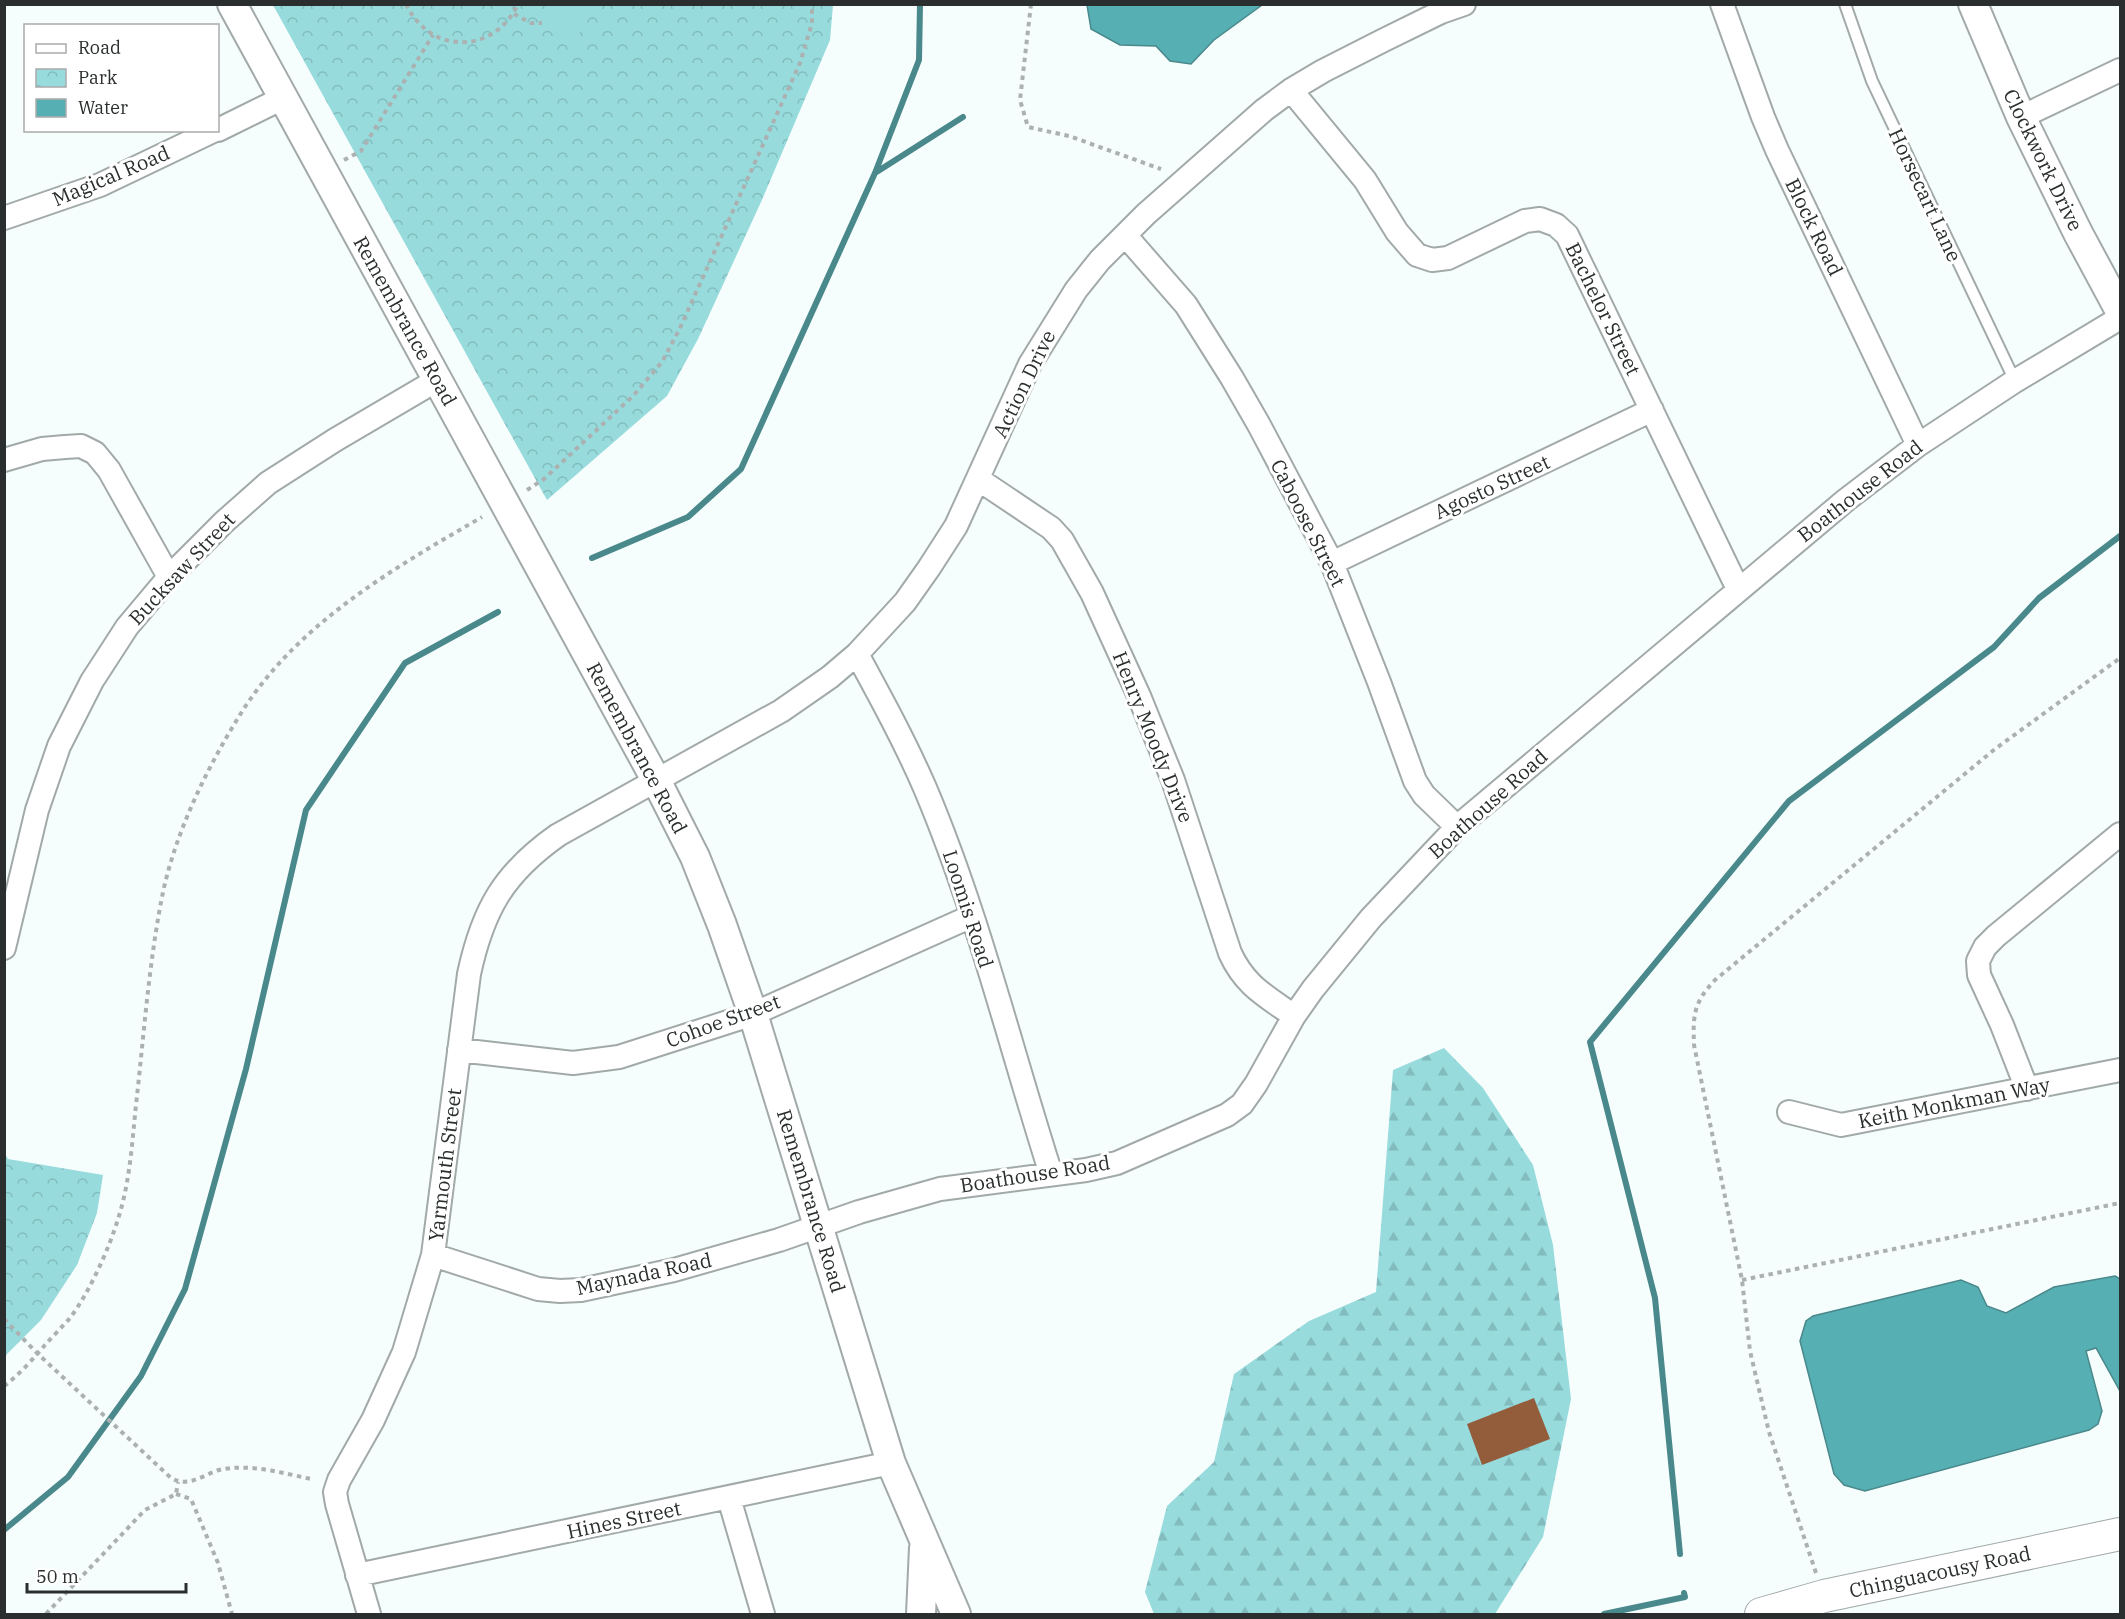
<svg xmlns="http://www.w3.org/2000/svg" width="2125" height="1619" font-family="'IBM Plex Serif',serif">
  <defs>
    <pattern id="forest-firs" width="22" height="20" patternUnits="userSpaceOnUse" patternTransform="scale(1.5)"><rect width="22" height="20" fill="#97dbdd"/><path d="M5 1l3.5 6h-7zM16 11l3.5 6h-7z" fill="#82bcbe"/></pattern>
    <pattern id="park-crowns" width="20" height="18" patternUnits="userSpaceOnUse" patternTransform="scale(1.5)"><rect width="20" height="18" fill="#97dbdd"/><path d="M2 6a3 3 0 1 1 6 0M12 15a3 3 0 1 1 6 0" fill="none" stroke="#82bcbe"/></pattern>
  </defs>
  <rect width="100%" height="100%" fill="#f6fdfd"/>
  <!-- forest -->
  <path fill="url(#forest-firs)" d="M 1444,1048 L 1483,1088 L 1533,1165 L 1553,1245 L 1571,1399 L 1543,1537 L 1495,1614 L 1154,1614 L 1145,1592 L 1167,1506 L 1214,1462 L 1234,1374 L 1309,1321 L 1376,1292 L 1393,1070 Z"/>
  <!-- park -->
  <path fill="url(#park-crowns)" d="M 273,5 L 833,5 L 830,40 L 761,202 L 698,339 L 667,396 L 547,500 Z
    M 5,1154 L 8,1159 L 103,1175 L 97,1213 L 77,1265 L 41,1320 L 5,1356 Z"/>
  <!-- pitch -->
  <path fill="#97dbdd" d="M 549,5 L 588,5 L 583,25 L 577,40 C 567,36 544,32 544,19 C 544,15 548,9 549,5 Z"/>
  <!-- water -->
  <path fill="#56afb3" stroke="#49888b" stroke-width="1.5" d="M 1087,5 L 1087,4 L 1262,5 L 1214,40 L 1191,64 L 1170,61 L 1156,46 L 1120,45 L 1091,29 Z
    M 2115,1276 L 2120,1279 L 2120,1391 L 2096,1348 L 2086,1351 L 2102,1411 L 2098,1424 L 2089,1430 L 1865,1491 L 1844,1485 L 1834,1474 L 1800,1341 L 1806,1321 L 1813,1316 L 1961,1280 L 1978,1287 L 1987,1306 L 2006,1313 L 2054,1287 Z"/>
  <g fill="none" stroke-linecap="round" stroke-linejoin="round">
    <!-- stream -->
    <path stroke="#49888b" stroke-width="6" d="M 875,173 L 963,117
      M 592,558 L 688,517 L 741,469 L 875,173 L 919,60 L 920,4
      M 4,1530 L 68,1477 L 141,1376 L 185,1289 L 246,1069 L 306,810 L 405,663 L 498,612
      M 1680,1554 L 1655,1298 L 1590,1042 L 1789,801 L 1994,647 L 2039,598 L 2120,536
      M 1604,1614 L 1685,1597 L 1684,1593"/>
  </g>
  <!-- building -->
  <path fill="#935d3b" d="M 1534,1398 L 1550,1439 L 1482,1465 L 1467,1424 Z"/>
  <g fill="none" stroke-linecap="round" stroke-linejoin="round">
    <defs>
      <path id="service" d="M 1845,4 L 1872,81 L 2015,381"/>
      <path id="minor" d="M 1722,4 L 1763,117 L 1777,150 L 1918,445
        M 1291,90 L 1365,180 L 1397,232 L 1417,255 L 1432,260 L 1448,258 L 1525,221 L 1540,219 L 1556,225 L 1567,235 L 1738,589
        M 2021,117 L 2120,70
        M 218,130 L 283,98
        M 4,218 L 100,185 L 215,130
        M 1125,235 L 1186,305 L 1232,378 L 1259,425 L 1332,563 L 1379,682 L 1415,781 L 1424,795 L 1457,827
        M 4,460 L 42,449 L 65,447 L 81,446 L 95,453 L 109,470 L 169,577
        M 978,479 L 1051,528 L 1062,540 L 1092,593 L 1139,696 L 1173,780 L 1230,953 C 1245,986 1266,996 1294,1016
        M 1332,563 L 1652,410
        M 857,654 C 881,698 905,742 925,788 C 978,913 1010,1046 1051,1174
        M 4,948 L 37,810 L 59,746 L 92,681 L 127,627 L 169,577 L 224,522 L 268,483 L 335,440 L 437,380
        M 459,1050 L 573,1063 L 619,1057 L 753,1014 L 972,916
        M 2027,1089 L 2002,1025 L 1979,975 L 1978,961 L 1985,947 L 1996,936 L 2120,834
        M 1789,1112 L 1841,1125 L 2120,1070
        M 433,1255 L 538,1289 L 560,1291 L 581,1290 L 674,1270 L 779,1240 L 859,1212 L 940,1189 L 1086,1170 L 1117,1163 L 1227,1115 L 1242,1104 L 1256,1084 L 1294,1016 L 1313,989 L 1371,918 L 1457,827 L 1846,500 L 1918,445 L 2015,381 L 2120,318
        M 729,1498 L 763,1614
        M 357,1575 L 891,1463
        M 369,1614 L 337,1504 L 335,1492 L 339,1480 L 373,1420 L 404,1352 L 433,1255 L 469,974 C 483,909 504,873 558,835 L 781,711 L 830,677 L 857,654 L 905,602 L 929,568 L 956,526 L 1030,364 L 1076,290 L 1100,260 L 1146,214 L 1264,110 L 1291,90 L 1323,71 L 1384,40 L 1441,12 L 1464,4"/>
      <path id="tertiary" d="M 232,4 L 656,780 L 695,857 L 722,925 L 753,1014 L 891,1463 L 956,1614
        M 1973,4 L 2021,117 L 2078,233 L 2120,311
        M 921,1614 L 924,1548"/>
      <path id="secondary" d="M 1761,1614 L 1824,1596 L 2120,1534"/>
    </defs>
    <!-- service casing -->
    <use href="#service" stroke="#a2a9a9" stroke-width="14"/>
    <!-- minor casing -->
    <use href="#minor" stroke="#a2a9a9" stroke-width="26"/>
    <!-- tertiary casing -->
    <use href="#tertiary" stroke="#a2a9a9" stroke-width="32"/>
    <!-- secondary casing -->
    <use href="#secondary" stroke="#a2a9a9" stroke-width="34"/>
    <!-- path -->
    <path stroke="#abb1b1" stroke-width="4" stroke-dasharray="4.5 4.5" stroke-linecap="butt" d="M 406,4 C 430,55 494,55 518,4
      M 1031,4 L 1020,100 L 1028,127 L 1069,136 L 1161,169
      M 514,14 L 531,23 L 542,23
      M 344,160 L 361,151 L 433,35
      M 527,490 L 544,479 L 633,396 L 662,362 L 679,330 L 800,63 L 812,23 L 812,4
      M 1742,1280 L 2120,1203
      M 4,1319 L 38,1354 L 171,1478 C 188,1488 203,1475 219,1470 C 249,1463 282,1473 311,1479
      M 4,1386 C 19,1375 33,1359 45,1345 C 53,1336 62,1327 70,1318 C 89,1293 109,1249 118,1219 C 130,1182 132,1143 136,1105 C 144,1034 149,961 163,892 C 177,828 209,764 243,710 C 300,622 394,568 482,517
      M 176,1494 L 191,1499 L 218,1563 L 232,1614
      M 1816,1573 L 1769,1432 L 1750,1351 L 1742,1280 L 1694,1045 C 1693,1016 1693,1003 1715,980 L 1995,749 L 2120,658
      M 46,1614 L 145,1510 L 176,1494 L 178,1482"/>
    <!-- service -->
    <use href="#service" stroke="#fff" stroke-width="10"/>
    <!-- minor -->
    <use href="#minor" stroke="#fff" stroke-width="22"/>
    <!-- tertiary -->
    <use href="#tertiary" stroke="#fff" stroke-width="28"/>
    <!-- secondary -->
    <use href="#secondary" stroke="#fff" stroke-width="32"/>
  </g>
  <g text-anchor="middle" stroke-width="6" stroke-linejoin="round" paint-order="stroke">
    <!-- street labels -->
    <g font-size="20" fill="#2b2e2e" stroke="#fff">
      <text transform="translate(2043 160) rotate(64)" y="7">Clockwork Drive</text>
      <text transform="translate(111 176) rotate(-23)" y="7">Magical Road</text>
      <text transform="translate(1925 195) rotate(65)" y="7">Horsecart Lane</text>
      <text transform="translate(1814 227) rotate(64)" y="7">Block Road</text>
      <text transform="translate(1603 309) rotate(64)" y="7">Bachelor Street</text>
      <text transform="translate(405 321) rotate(61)" y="7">Remembrance Road</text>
      <text transform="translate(1024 384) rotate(-64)" y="7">Action Drive</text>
      <text transform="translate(1492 487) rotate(-25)" y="7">Agosto Street</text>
      <text transform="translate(1860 491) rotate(-38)" y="7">Boathouse Road</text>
      <text transform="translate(1308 523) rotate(63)" y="7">Caboose Street</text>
      <text transform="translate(182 569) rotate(-47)" y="7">Bucksaw Street</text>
      <text transform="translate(1153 737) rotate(68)" y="7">Henry Moody Drive</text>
      <text transform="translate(637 748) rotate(62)" y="7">Remembrance Road</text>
      <text transform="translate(1488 804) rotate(-42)" y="7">Boathouse Road</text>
      <text transform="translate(968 909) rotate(72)" y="7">Loomis Road</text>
      <text transform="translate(723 1021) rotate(-20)" y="7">Cohoe Street</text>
      <text transform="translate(1954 1103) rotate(-11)" y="7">Keith Monkman Way</text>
      <text transform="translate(445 1165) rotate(-83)" y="7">Yarmouth Street</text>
      <text transform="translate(1035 1174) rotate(-9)" y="7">Boathouse Road</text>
      <text transform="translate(811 1201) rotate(73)" y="7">Remembrance Road</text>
      <text transform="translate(644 1274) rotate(-12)" y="7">Maynada Road</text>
      <text transform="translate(624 1520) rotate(-12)" y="7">Hines Street</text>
      <text transform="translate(1940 1572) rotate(-12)" y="7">Chinguacousy Road</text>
    </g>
  </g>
  <!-- border -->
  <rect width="2125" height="1619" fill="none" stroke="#2b2e2e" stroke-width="12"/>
  <!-- legend -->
  <rect x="24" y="24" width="195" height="108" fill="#ffffff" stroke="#aaabab" stroke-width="1.5"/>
  <rect x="36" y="44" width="30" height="9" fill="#ffffff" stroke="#aaabab" stroke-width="1.5"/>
  <text x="78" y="54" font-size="18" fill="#2b2e2e">Road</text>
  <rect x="36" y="69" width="30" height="18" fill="url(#park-crowns)" stroke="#aaabab" stroke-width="1.5"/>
  <text x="78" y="84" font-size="18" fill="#2b2e2e">Park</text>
  <rect x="36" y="99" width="30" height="18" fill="#56afb3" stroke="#aaabab" stroke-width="1.5"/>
  <text x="78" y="114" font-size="18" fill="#2b2e2e">Water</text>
  <!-- scale -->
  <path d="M27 1583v9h159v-9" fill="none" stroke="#2b2e2e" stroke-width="3"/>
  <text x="36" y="1583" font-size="18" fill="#2b2e2e" stroke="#ffffff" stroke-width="4.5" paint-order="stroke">50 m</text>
</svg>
